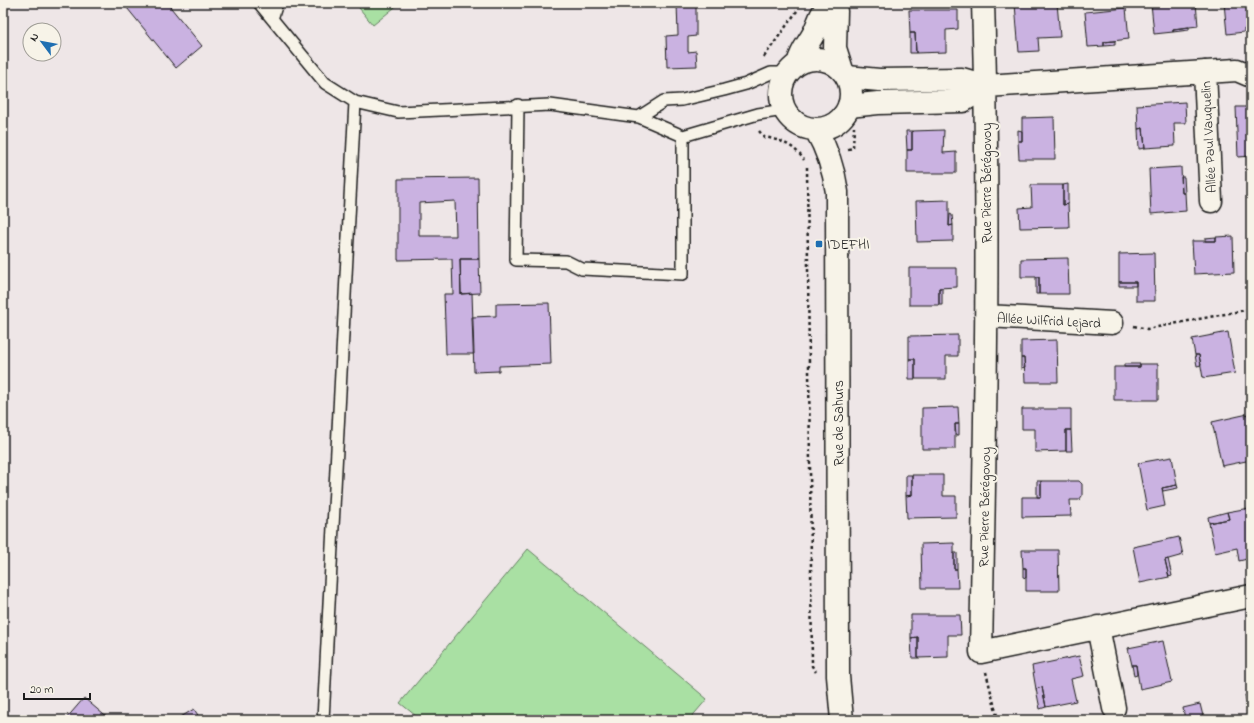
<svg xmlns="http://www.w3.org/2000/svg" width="1254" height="723" font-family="'Indie Flower',sans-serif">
  <rect width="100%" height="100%" fill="#eee6e7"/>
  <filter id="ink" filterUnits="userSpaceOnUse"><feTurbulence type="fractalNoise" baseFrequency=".025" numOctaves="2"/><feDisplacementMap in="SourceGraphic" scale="8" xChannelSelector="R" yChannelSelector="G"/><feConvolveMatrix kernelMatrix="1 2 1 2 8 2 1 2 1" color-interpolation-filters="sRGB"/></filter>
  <g filter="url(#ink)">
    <!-- green -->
    <path fill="#a9e0a3" stroke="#627e60" d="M 355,3 L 400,3 L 373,25 Z
      M 528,549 L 707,699 L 689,720 L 421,720 L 400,703 Z"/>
    <!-- building -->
    <path fill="#cab2e1" stroke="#1c1c1c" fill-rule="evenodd" d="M 123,3 L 167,3 L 202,46 L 176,68 Z
      M 677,3 L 696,3 L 696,36 L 688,37 L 688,52 L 696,51 L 697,66 L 667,67 L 666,36 L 678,35 Z
      M 1057,3 L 1060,37 L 1038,38 L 1039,51 L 1019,52 L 1015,4 Z
      M 1151,3 L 1196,3 L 1198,26 L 1173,29 L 1173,32 L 1154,34 Z
      M 1224,3 L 1251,3 L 1251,28 L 1244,29 L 1244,32 L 1227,34 Z
      M 1126,8 L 1129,39 L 1104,42 L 1104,46 L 1088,47 L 1085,12 Z
      M 909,10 L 958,10 L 958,29 L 946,30 L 946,52 L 916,53 L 915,33 L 910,33 Z
      M 1189,27 L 1189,30 L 1173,32 L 1173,29 Z
      M 910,33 L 915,33 L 916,53 L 910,53 Z
      M 1115,41 L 1115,45 L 1104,46 L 1104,42 Z
      M 1185,102 L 1186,123 L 1174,123 L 1175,146 L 1145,148 L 1143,128 L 1138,129 L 1137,105 Z
      M 1236,107 L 1251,107 L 1251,156 L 1238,157 Z
      M 1054,117 L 1055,159 L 1019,159 L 1018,141 L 1022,141 L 1022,118 Z
      M 1143,128 L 1145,148 L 1139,149 L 1138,129 Z
      M 944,130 L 943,153 L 956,152 L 956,173 L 907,173 L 907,150 L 912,150 L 912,131 Z
      M 1018,130 L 1022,131 L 1022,141 L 1018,141 Z
      M 906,131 L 912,131 L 912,150 L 907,150 Z
      M 1181,167 L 1182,193 L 1185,193 L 1186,211 L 1151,214 L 1149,169 Z
      M 1181,177 L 1184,177 L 1185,193 L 1182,193 Z
      M 478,178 L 479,259 L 460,259 L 461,294 L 472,293 L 474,354 L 446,354 L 444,294 L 453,294 L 452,259 L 398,260 L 398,179 ZM 455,201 L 456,236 L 419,236 L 419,203 Z
      M 1068,184 L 1068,204 L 1063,205 L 1063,185 Z
      M 1031,185 L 1063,185 L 1063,205 L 1068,204 L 1069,227 L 1020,228 L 1019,208 L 1032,207 Z
      M 949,200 L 949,226 L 953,225 L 953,241 L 917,242 L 916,201 Z
      M 950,214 L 952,215 L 953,225 L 949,226 Z
      M 1233,236 L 1234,272 L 1194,274 L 1192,241 L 1216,241 L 1216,237 Z
      M 1216,237 L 1216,241 L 1205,241 L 1205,238 Z
      M 1154,253 L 1155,301 L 1136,301 L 1136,282 L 1119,282 L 1119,254 Z
      M 1068,258 L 1069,294 L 1039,294 L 1039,277 L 1021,277 L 1021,259 Z
      M 460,259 L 479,259 L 480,293 L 461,294 Z
      M 909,268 L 957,268 L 957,287 L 939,288 L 939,305 L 909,305 Z
      M 1036,277 L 1039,277 L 1039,294 L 1036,294 Z
      M 1119,282 L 1136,282 L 1136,286 L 1119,286 Z
      M 939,288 L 942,288 L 942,305 L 939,305 Z
      M 549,303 L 551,364 L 499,366 L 499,371 L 474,372 L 472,317 L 496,316 L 496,304 Z
      M 1228,332 L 1235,373 L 1203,378 L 1199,355 L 1195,355 L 1192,339 Z
      M 958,335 L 958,356 L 946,356 L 946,379 L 915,379 L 915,359 L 909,359 L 909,336 Z
      M 1057,340 L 1058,382 L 1025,382 L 1024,358 L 1021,358 L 1021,341 Z
      M 1195,355 L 1199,355 L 1201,365 L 1197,366 Z
      M 1021,358 L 1024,358 L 1025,368 L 1021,369 Z
      M 909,359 L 915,359 L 915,379 L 909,379 Z
      M 1124,364 L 1140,364 L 1140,367 L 1124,367 Z
      M 1140,364 L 1158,364 L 1158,400 L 1114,400 L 1114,367 L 1140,367 Z
      M 958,407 L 959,424 L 955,424 L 955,449 L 922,449 L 922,408 Z
      M 1022,409 L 1071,409 L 1071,430 L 1066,430 L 1066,451 L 1035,452 L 1035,429 L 1022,429 Z
      M 1248,414 L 1251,431 L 1248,433 L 1251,446 L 1251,460 L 1222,466 L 1212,422 Z
      M 955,424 L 959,424 L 959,435 L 956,435 Z
      M 1066,430 L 1071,430 L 1072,451 L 1066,451 Z
      M 1172,457 L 1177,485 L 1162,488 L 1165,506 L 1147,510 L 1138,463 Z
      M 906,475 L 912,475 L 912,495 L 906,496 Z
      M 912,475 L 943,475 L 943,496 L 956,496 L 956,517 L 907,518 L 906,496 L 912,495 Z
      M 1037,481 L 1041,481 L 1041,497 L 1037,497 Z
      M 1041,481 L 1079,481 L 1082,484 L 1082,496 L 1079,500 L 1070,500 L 1071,516 L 1022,517 L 1022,497 L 1041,497 Z
      M 1177,485 L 1178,488 L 1163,491 L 1162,488 Z
      M 1249,508 L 1251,516 L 1251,558 L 1239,561 L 1237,548 L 1215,553 L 1209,523 L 1229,519 L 1227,512 Z
      M 1227,512 L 1229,519 L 1209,523 L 1208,517 Z
      M 1179,537 L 1183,555 L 1165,560 L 1169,577 L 1140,583 L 1133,547 Z
      M 954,543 L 954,569 L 957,569 L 958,588 L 922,588 L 921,544 Z
      M 1022,550 L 1058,550 L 1059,591 L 1026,591 L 1026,568 L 1023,568 Z
      M 954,553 L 957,553 L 957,569 L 954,569 Z
      M 1168,559 L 1172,576 L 1169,577 L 1165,560 Z
      M 1023,568 L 1026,568 L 1026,578 L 1023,577 Z
      M 911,615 L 960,615 L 961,635 L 948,635 L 948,657 L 918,658 L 918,637 L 911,638 Z
      M 918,637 L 918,658 L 912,658 L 911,638 Z
      M 1163,641 L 1172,682 L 1140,689 L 1136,665 L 1132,665 L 1128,648 Z
      M 1079,656 L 1084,676 L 1071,679 L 1076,701 L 1046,707 L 1042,687 L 1036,689 L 1032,666 Z
      M 1132,665 L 1136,665 L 1137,675 L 1134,676 Z
      M 1042,687 L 1046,707 L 1040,709 L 1036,689 Z
      M 1251,694 L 1251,720 L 1250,720 L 1245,695 Z
      M 84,698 L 110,720 L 65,720 Z
      M 1200,704 L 1204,720 L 1185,720 L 1183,708 Z
      M 194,709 L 201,720 L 176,720 Z"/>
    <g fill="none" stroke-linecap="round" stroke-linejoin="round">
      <defs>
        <path id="lane" d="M 259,3 L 325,83 L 355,102 L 398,112 L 550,105 L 639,117 L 683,136 L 758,114 L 784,110
          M 272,19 L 277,3
          M 518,105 L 516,260 L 566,261 L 582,269 L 683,274 L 683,136
          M 639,117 L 664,101 L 682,100 L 724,90 L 746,84 L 771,73 L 787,73
          M 323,720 L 355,102"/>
        <path id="street" d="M 983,3 C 990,219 985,436 981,652 L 1251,596
          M 1205,72 L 1211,201
          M 847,77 L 879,80 L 962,79 L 986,86 L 1237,70 L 1251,76
          M 849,106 L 878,103 L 963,101 L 986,86
          M 987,316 L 1112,323
          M 1098,627 L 1114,708"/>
        <path id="secondary" d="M 832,3 L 836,11 L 835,48 L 842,70
          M781 94a35 35 0 1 1 70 0a35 35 0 1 1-70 0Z
          M 798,64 C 802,49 807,46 814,33 C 819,22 821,12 830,3
          M 816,130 C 827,149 834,171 837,192 L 838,676 L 842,720"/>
      </defs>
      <!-- lane casing -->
      <use href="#lane" stroke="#1c1c1c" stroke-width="14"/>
      <!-- street casing -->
      <use href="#street" stroke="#1c1c1c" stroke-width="25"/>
      <!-- secondary casing -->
      <use href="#secondary" stroke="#1c1c1c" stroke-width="25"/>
      <!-- path -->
      <path stroke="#1c1c1c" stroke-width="2.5" stroke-dasharray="3 3" stroke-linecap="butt" d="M 764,57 L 797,11
        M 759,131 L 764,137 C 781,140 794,145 804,160
        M 848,149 L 853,148 L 854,127
        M 807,167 L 812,666 L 816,672
        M 1134,326 L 1147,329 L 1251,309
        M 986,672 L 998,720"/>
      <!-- lane -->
      <use href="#lane" stroke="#f7f3e8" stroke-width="11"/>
      <!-- street -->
      <use href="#street" stroke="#f7f3e8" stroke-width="22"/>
      <!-- secondary -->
      <use href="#secondary" stroke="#f7f3e8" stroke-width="22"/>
    </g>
  </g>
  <!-- markers -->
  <rect fill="#1f6fb2" stroke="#f7f3e8" stroke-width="1.5" x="815" y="240" width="8" height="8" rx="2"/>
  <g text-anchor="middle" stroke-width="4" stroke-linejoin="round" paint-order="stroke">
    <!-- street labels -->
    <g font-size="14" fill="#1c1c1c" stroke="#f7f3e8">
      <text transform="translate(1208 137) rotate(-93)" y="5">Allée Paul Vauquelin</text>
      <text transform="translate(986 183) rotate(-90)" y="5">Rue Pierre Bérégovoy</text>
      <text transform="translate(1049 320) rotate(3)" y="5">Allée Wilfrid Lejard</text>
      <text transform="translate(838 423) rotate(-90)" y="5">Rue de Sahurs</text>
      <text transform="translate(984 507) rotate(-89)" y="5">Rue Pierre Bérégovoy</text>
    </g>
    <!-- poi labels -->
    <g font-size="14" fill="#1c1c1c" stroke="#f7f3e8" text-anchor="start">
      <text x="827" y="249">IDEFHI</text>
    </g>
  </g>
  <!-- margin -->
  <rect width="1254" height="723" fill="none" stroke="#f7f3e8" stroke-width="16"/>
  <rect x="8" y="8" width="1238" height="707" fill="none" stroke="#1c1c1c" stroke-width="1.5" filter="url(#ink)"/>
  <!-- north arrow -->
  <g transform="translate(42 42) rotate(302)"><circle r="19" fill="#f7f3e8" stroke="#9f9d96"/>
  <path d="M0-3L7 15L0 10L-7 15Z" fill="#1f6fb2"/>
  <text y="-6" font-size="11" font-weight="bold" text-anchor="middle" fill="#1c1c1c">N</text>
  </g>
  <!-- scale -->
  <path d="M24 693v6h66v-6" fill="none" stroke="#1c1c1c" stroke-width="2"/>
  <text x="30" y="693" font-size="12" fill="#1c1c1c" stroke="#f7f3e8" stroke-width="3" paint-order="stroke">20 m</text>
</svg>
